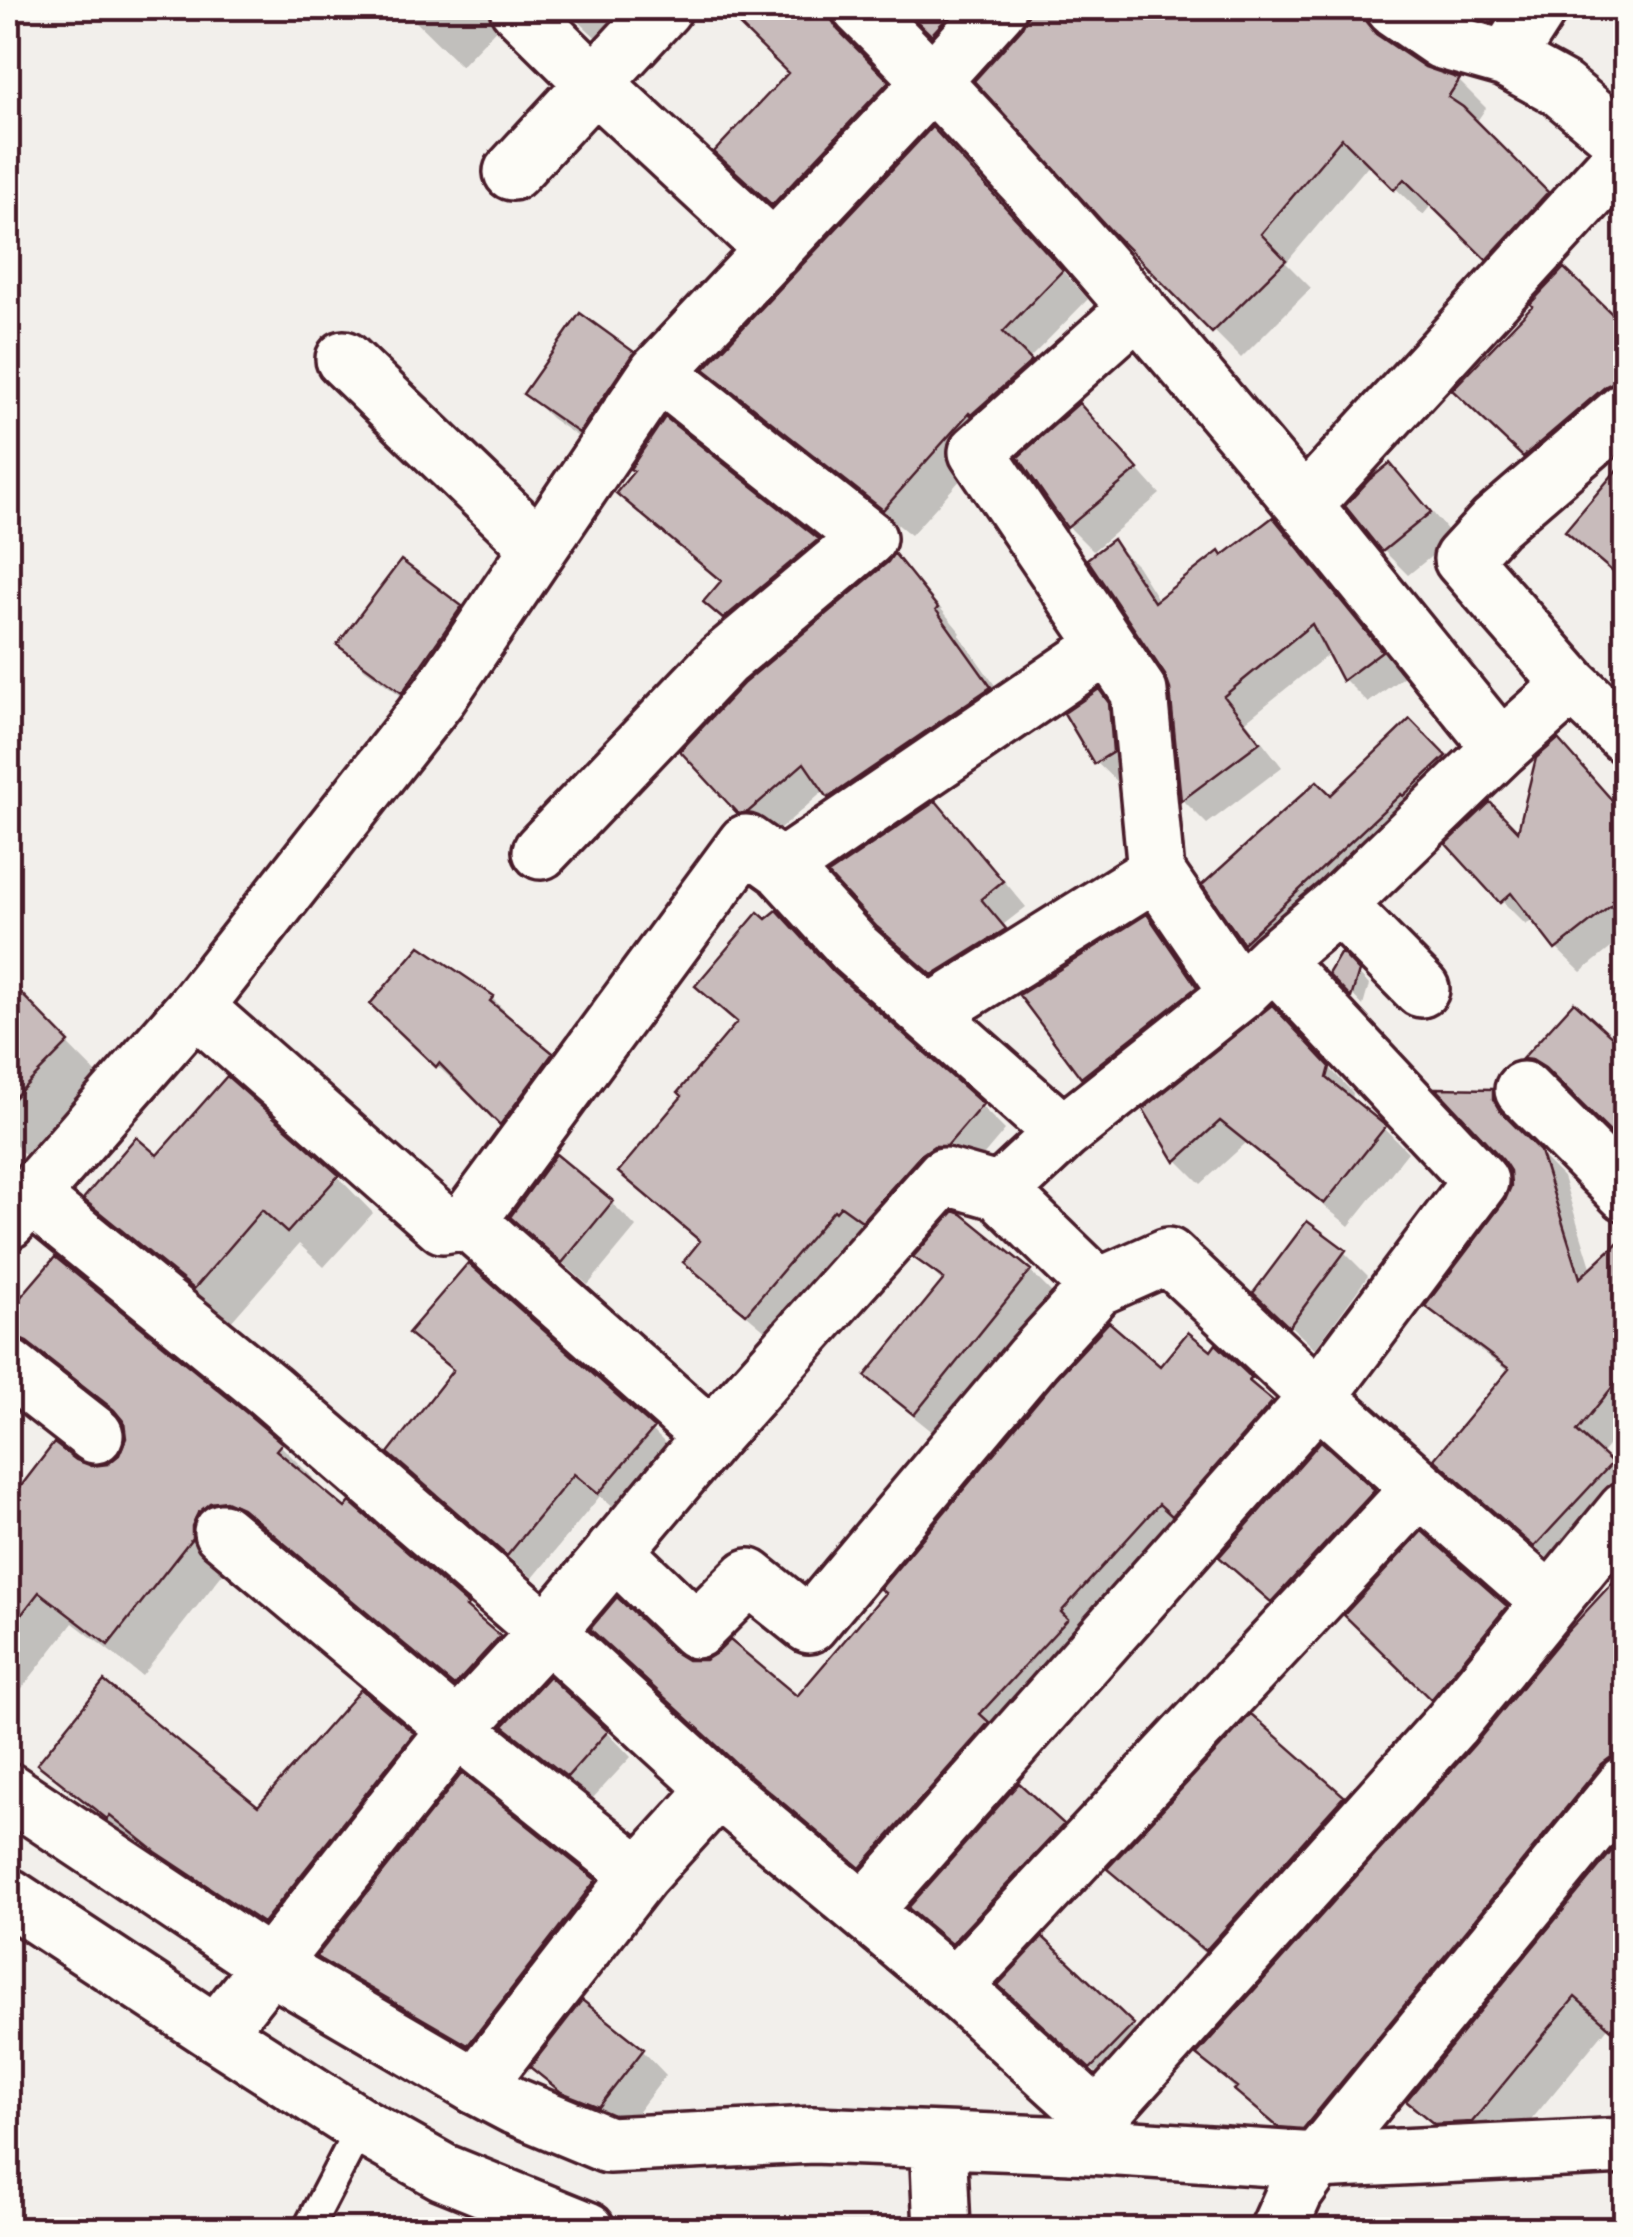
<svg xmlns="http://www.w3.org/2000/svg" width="1633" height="2237" font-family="Mali,sans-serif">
  <rect width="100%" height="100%" fill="#f2efeb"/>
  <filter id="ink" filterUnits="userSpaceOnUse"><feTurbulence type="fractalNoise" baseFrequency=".01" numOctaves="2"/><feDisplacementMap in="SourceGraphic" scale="20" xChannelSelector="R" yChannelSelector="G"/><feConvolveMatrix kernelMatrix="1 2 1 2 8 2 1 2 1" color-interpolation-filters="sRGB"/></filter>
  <g filter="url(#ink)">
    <!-- shadow -->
    <path fill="#0003" d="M 404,8 L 507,8 L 512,13 L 461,66 L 403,9 Z
      M 565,8 L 661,8 L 615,56 Z
      M 725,8 L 867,8 L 853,26 L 853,43 L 862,57 L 911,107 L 798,228 L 742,176 L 791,73 Z
      M 906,8 L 1004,8 L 957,58 Z
      M 1089,8 L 1406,8 L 1389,33 L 1392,47 L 1423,69 L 1459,81 L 1486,108 L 1475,124 L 1573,221 L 1514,285 L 1432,204 L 1423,215 L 1370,163 L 1286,263 L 1311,288 L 1241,358 L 1114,230 L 1056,45 Z
      M 1439,8 L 1548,8 L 1485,39 Z
      M 959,157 L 1088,299 L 1028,360 L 1057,389 L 998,438 L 911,535 L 734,395 L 708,369 Z
      M 1535,306 L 1626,330 L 1626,435 L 1560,491 L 1491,425 Z
      M 633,354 L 657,378 L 604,455 L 551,418 L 526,393 Z
      M 1103,430 L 1160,494 L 1093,551 L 1069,527 L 1021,458 Z
      M 1390,466 L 1414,490 L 1454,538 L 1408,575 L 1384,551 L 1349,506 Z
      M 619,493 L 817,541 L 841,564 L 731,626 L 707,602 L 723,583 L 643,517 Z
      M 1273,520 L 1297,544 L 1404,676 L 1368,703 L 1344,679 L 1330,653 L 1246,721 L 1282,767 L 1207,824 L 1183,800 L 1173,689 L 1113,542 L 1137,566 L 1159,601 L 1223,559 Z
      M 894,557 L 918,581 L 961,633 L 959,635 L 1014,712 L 854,821 L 825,790 L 773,835 L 765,837 L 740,812 Z
      M 460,608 L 484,632 L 427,715 L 365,669 L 341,645 Z
      M 1099,692 L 1123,717 L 1121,786 L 1096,762 Z
      M 1410,722 L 1468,781 L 1269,966 L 1245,942 L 1206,885 L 1331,798 Z
      M 1558,742 L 1617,806 L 1626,799 L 1626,936 L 1581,972 L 1557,949 L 1533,918 L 1526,925 L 1502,901 L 1520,835 Z
      M 935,804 L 960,828 L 1026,907 L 1004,924 L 1028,954 L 943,982 L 881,927 Z
      M 1147,918 L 1182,953 L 1231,1023 L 1119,1112 L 1083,1077 L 1022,995 Z
      M 1352,967 L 1369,985 L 1363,1006 L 1332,973 Z
      M 8,984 L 103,1080 L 26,1156 L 8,1137 Z
      M 844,984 L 981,1106 L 1005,1130 L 972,1169 L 772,1336 L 711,1285 L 687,1261 L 702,1243 L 645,1196 L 621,1172 L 685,1096 L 739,1024 L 698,986 Z
      M 492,998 L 516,1022 L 514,1024 L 551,1055 L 575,1079 L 525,1147 L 465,1085 L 462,1089 L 397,1028 Z
      M 1626,1024 L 1626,1147 L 1571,1090 L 1558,1083 L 1548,1082 L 1525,1059 L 1611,1039 Z
      M 1296,1032 L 1353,1093 L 1352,1101 L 1384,1128 L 1408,1152 L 1349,1226 L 1246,1143 L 1201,1184 L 1177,1160 Z
      M 227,1080 L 338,1177 L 373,1213 L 324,1267 L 299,1244 L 230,1323 L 122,1234 L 86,1199 L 157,1158 Z
      M 1442,1091 L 1492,1092 L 1515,1116 L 1516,1125 L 1524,1138 L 1563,1177 L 1592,1270 L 1626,1238 L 1626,1423 L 1600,1456 L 1626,1481 L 1626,1497 L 1559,1568 L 1461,1482 L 1510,1373 L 1452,1329 L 1429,1306 L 1507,1201 L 1513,1186 L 1512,1171 L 1505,1158 Z
      M 556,1158 L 612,1203 L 636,1227 L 588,1285 L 538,1241 Z
      M 1308,1224 L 1344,1252 L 1368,1276 L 1315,1349 L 1281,1317 Z
      M 917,1257 L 1030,1271 L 1054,1295 L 939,1437 L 893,1400 L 868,1376 L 944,1283 Z
      M 55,1260 L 280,1445 L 313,1478 L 310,1481 L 466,1607 L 531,1671 L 488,1717 L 278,1540 L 263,1533 L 223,1560 L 224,1572 L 142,1676 L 73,1623 L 8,1706 L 8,1507 L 54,1446 L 74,1462 L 89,1468 L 109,1466 L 122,1455 L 128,1439 L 127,1424 L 63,1375 L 30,1360 L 8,1337 L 8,1316 Z
      M 412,1333 L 652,1430 L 676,1454 L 623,1516 L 600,1496 L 533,1578 L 416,1477 L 454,1372 Z
      M 1161,1369 L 1250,1379 L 1295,1426 L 886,1890 L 766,1789 L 617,1653 L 673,1655 L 687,1662 L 798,1700 Z
      M 1321,1445 L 1398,1516 L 1296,1625 L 1222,1557 Z
      M 1626,1571 L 1626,1805 L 1312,2158 L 1269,2122 L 1200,2055 L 1476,1746 Z
      M 1505,1608 L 1541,1643 L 1468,1733 L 1348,1615 Z
      M 1252,1718 L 1342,1798 L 1378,1834 L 1242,1985 L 1146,1904 L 1110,1869 Z
      M 506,1726 L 607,1732 L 631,1757 L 592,1799 L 530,1749 Z
      M 412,1735 L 436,1759 L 288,1946 L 183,1876 L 135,1838 L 132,1841 L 65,1788 L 41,1764 L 258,1810 Z
      M 462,1776 L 595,1882 L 622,1910 L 497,2071 L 347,1984 L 320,1956 Z
      M 1062,1826 L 1086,1850 L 977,1966 L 936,1932 L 912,1908 Z
      M 1626,1838 L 1626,2042 L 1608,2027 L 1504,2153 L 1441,2133 L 1410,2101 Z
      M 1026,2009 L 1132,2026 L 1156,2050 L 1116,2091 Z
      M 642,2050 L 666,2075 L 624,2130 L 588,2115 L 557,2091 L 533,2067 Z"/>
    <!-- building -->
    <path fill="#c8bbbb" stroke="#4a1f2b" stroke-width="2.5" d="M 722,8 L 830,8 L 830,17 L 838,30 L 889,81 L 772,205 L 714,152 L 788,73 Z
      M 903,8 L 956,8 L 931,35 Z
      M 1028,8 L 1363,8 L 1366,22 L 1376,34 L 1425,67 L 1460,79 L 1448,97 L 1463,107 L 1548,192 L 1486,260 L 1404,179 L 1394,190 L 1342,138 L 1261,234 L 1286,260 L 1212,333 L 1112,232 L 974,81 L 1021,29 L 1028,15 Z
      M 1448,8 L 1502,8 L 1492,23 L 1455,12 Z
      M 932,127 L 1063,270 L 1003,332 L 1032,361 L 971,415 L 969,413 L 883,510 L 704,369 Z
      M 1564,268 L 1626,327 L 1626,376 L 1606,386 L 1523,457 L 1452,390 L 1532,306 L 1530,304 Z
      M 580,313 L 634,352 L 579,433 L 523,394 Z
      M 1079,403 L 1138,469 L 1067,528 L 1018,457 Z
      M 665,417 L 819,539 L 723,619 L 703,602 L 721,581 L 616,493 L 634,471 L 630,469 Z
      M 1626,459 L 1626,583 L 1565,531 Z
      M 1390,463 L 1431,512 L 1382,552 L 1345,506 L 1370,479 Z
      M 1273,517 L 1382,651 L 1342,681 L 1312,624 L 1224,696 L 1260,742 L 1181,801 L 1170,689 L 1165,675 L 1087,559 L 1113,539 L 1154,602 L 1219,551 L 1222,556 Z
      M 894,553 L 938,608 L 936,610 L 991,687 L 828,798 L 804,763 L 748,812 L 738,814 L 680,751 L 744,683 L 888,562 Z
      M 401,560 L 462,606 L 402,693 L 337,645 Z
      M 1099,689 L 1109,703 L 1113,752 L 1094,764 L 1064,713 Z
      M 1410,719 L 1446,756 L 1403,796 L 1401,794 L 1243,943 L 1202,885 L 1317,781 L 1331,795 Z
      M 1558,739 L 1626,816 L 1626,894 L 1555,950 L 1511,893 L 1500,903 L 1446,844 L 1490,802 L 1518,831 L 1536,758 Z
      M 936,801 L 1003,881 L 981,899 L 1006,929 L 932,975 L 877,927 L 828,874 Z
      M 777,910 L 834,972 L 983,1104 L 947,1146 L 934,1146 L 921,1155 L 862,1221 L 841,1206 L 836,1212 L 834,1210 L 746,1314 L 683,1262 L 700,1241 L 618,1172 L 682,1096 L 678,1092 L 737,1022 L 695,986 L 758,912 L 766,919 Z
      M 1147,914 L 1197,987 L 1081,1078 L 1019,995 Z
      M 420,946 L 494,996 L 490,1001 L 553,1053 L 500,1125 L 439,1063 L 436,1067 L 370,1004 Z
      M 1341,952 L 1359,971 L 1351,998 L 1328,974 Z
      M 8,980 L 69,1042 L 8,1104 Z
      M 1574,1002 L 1626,1049 L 1626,1148 L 1545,1068 L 1532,1060 L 1522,1059 Z
      M 1272,1005 L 1330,1067 L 1327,1078 L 1386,1126 L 1324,1204 L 1220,1121 L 1175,1162 L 1143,1109 Z
      M 227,1076 L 339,1175 L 287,1233 L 262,1210 L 194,1289 L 83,1199 L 136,1137 L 157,1155 Z
      M 1436,1088 L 1493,1089 L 1493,1099 L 1500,1111 L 1540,1151 L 1580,1278 L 1626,1235 L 1626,1370 L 1577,1431 L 1612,1463 L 1534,1547 L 1434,1459 L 1509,1369 L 1425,1306 L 1505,1200 L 1511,1186 L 1510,1171 L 1503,1160 Z
      M 556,1154 L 613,1201 L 562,1263 L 510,1217 Z
      M 954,1211 L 962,1214 L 1031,1270 L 914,1415 L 865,1376 L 944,1279 L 913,1257 Z
      M 1307,1221 L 1346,1250 L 1289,1327 L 1253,1293 Z
      M 55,1257 L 248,1414 L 282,1443 L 276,1450 L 345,1508 L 350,1502 L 468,1605 L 466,1607 L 500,1636 L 454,1686 L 242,1508 L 226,1501 L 210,1503 L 198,1513 L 192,1526 L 192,1538 L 108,1645 L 39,1592 L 8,1632 L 8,1503 L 54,1443 L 76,1460 L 92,1466 L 108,1464 L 119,1455 L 126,1438 L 124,1422 L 114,1410 L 27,1342 L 13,1336 L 8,1337 L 8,1312 Z
      M 468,1263 L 654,1428 L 598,1494 L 574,1474 L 507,1556 L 388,1453 L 453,1370 L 408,1333 Z
      M 1109,1322 L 1160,1366 L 1188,1332 L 1211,1351 L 1216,1344 L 1252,1378 L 1249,1381 L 1273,1401 L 1172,1516 L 1159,1504 L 1061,1612 L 1068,1619 L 980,1714 L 989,1722 L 860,1868 L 739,1766 L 590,1629 L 617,1597 L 674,1652 L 687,1660 L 705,1660 L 718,1652 L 730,1640 L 797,1696 L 885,1593 L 880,1589 L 1056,1379 Z
      M 1321,1441 L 1375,1490 L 1271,1602 L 1219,1557 Z
      M 1422,1531 L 1507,1606 L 1431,1700 L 1344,1615 Z
      M 1626,1568 L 1626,1754 L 1614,1755 L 1602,1764 L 1303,2129 L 1278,2127 L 1234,2090 L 1237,2087 L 1196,2055 L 1474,1745 L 1567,1632 Z
      M 549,1676 L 608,1731 L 567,1777 L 503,1726 Z
      M 104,1681 L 258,1806 L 361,1689 L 414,1733 L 263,1923 L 156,1852 L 110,1815 L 107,1819 L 37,1764 Z
      M 1251,1714 L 1344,1796 L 1205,1951 L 1107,1869 Z
      M 462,1773 L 596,1880 L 468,2045 L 316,1957 Z
      M 1019,1783 L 1064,1824 L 951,1944 L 908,1908 Z
      M 1626,1834 L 1626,2042 L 1575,1997 L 1472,2122 L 1434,2124 L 1406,2101 Z
      M 1043,1937 L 1134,2024 L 1090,2069 L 998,1985 Z
      M 582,2000 L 644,2049 L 599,2107 L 561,2092 L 530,2067 Z"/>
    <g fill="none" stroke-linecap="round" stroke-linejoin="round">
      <defs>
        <path id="service" d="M 307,2230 L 361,2126"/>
        <path id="minor" d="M 518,8 L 594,83 L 774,250
          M 860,8 C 1018,164 1161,335 1304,505
          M 1394,8 L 1442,41 L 1506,59 L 1561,89 L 1626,143
          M 1506,59 L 1539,8
          M 512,172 L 664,8
          M 1138,308 L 977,452 L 1139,692 L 1156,872 L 1239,993
          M 344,359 L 539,547
          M 1626,410 L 1495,523 L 1462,559 L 1572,685 L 1626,736
          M 1501,748 L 1304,505 L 1626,153
          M 541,851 L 723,660 L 868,538 L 658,372
          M 781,868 L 1106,647
          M 1338,905 L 1421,989
          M 195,1007 L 443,1225 L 468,1221 L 746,843 L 781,868 L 855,949 L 1063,1133
          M 929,1014 L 1156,872
          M 1523,1090 L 1626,1193
          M 29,1195 L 268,1390 L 547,1632 L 718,1789 L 954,1987 L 1420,1488 L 1318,1397 L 1168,1256 L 1098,1287 L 1000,1192
          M 468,1221 L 711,1437
          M 8,1367 L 95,1435
          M 1420,1488 L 1550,1602
          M 222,1532 L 457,1729 L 640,1875
          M 614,1551 L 696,1630 L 749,1577 L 809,1625 L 1033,1358 L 1098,1287
          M 864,1911 L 1318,1397 L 1480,1181 L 1273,960
          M 954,1987 L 1098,2118
          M 216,2033 L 457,1729 L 547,1632 L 711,1437 L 944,1176 L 1000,1192 L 1063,1133 L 1239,993 L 1273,960 L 1338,905 L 1501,748 L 1572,685
          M 476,2086 L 640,1875 L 718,1789
          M 1073,2145 L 1451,1724 L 1626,1510
          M 1278,2230 L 1295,2192 L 1317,2161 L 1626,1784"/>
        <path id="tertiary" d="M 8,1221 L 195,1007 L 439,696 L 658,372 L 933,80 L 998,8
          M 8,1791 L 269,1965 L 476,2086 L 514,2106 L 608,2145 L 813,2135 L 1073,2145 L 1317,2161 L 1626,2146
          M 8,1896 L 216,2033 L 361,2126 L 443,2172 L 587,2230
          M 938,2140 L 942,2230"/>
      </defs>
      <!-- service casing -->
      <use href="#service" stroke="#4a1f2b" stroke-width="35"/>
      <!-- minor casing -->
      <use href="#minor" stroke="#4a1f2b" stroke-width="62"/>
      <!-- tertiary casing -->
      <use href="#tertiary" stroke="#4a1f2b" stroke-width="62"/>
      <!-- service -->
      <use href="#service" stroke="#fdfcf7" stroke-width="28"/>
      <!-- minor -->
      <use href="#minor" stroke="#fdfcf7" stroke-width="55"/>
      <!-- tertiary -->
      <use href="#tertiary" stroke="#fdfcf7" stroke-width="55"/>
    </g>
  </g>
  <!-- margin -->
  <rect width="1633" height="2237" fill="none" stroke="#fdfcf7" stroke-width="40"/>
  <rect x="20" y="20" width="1593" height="2197" fill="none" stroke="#4a1f2b" stroke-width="4" filter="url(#ink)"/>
</svg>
